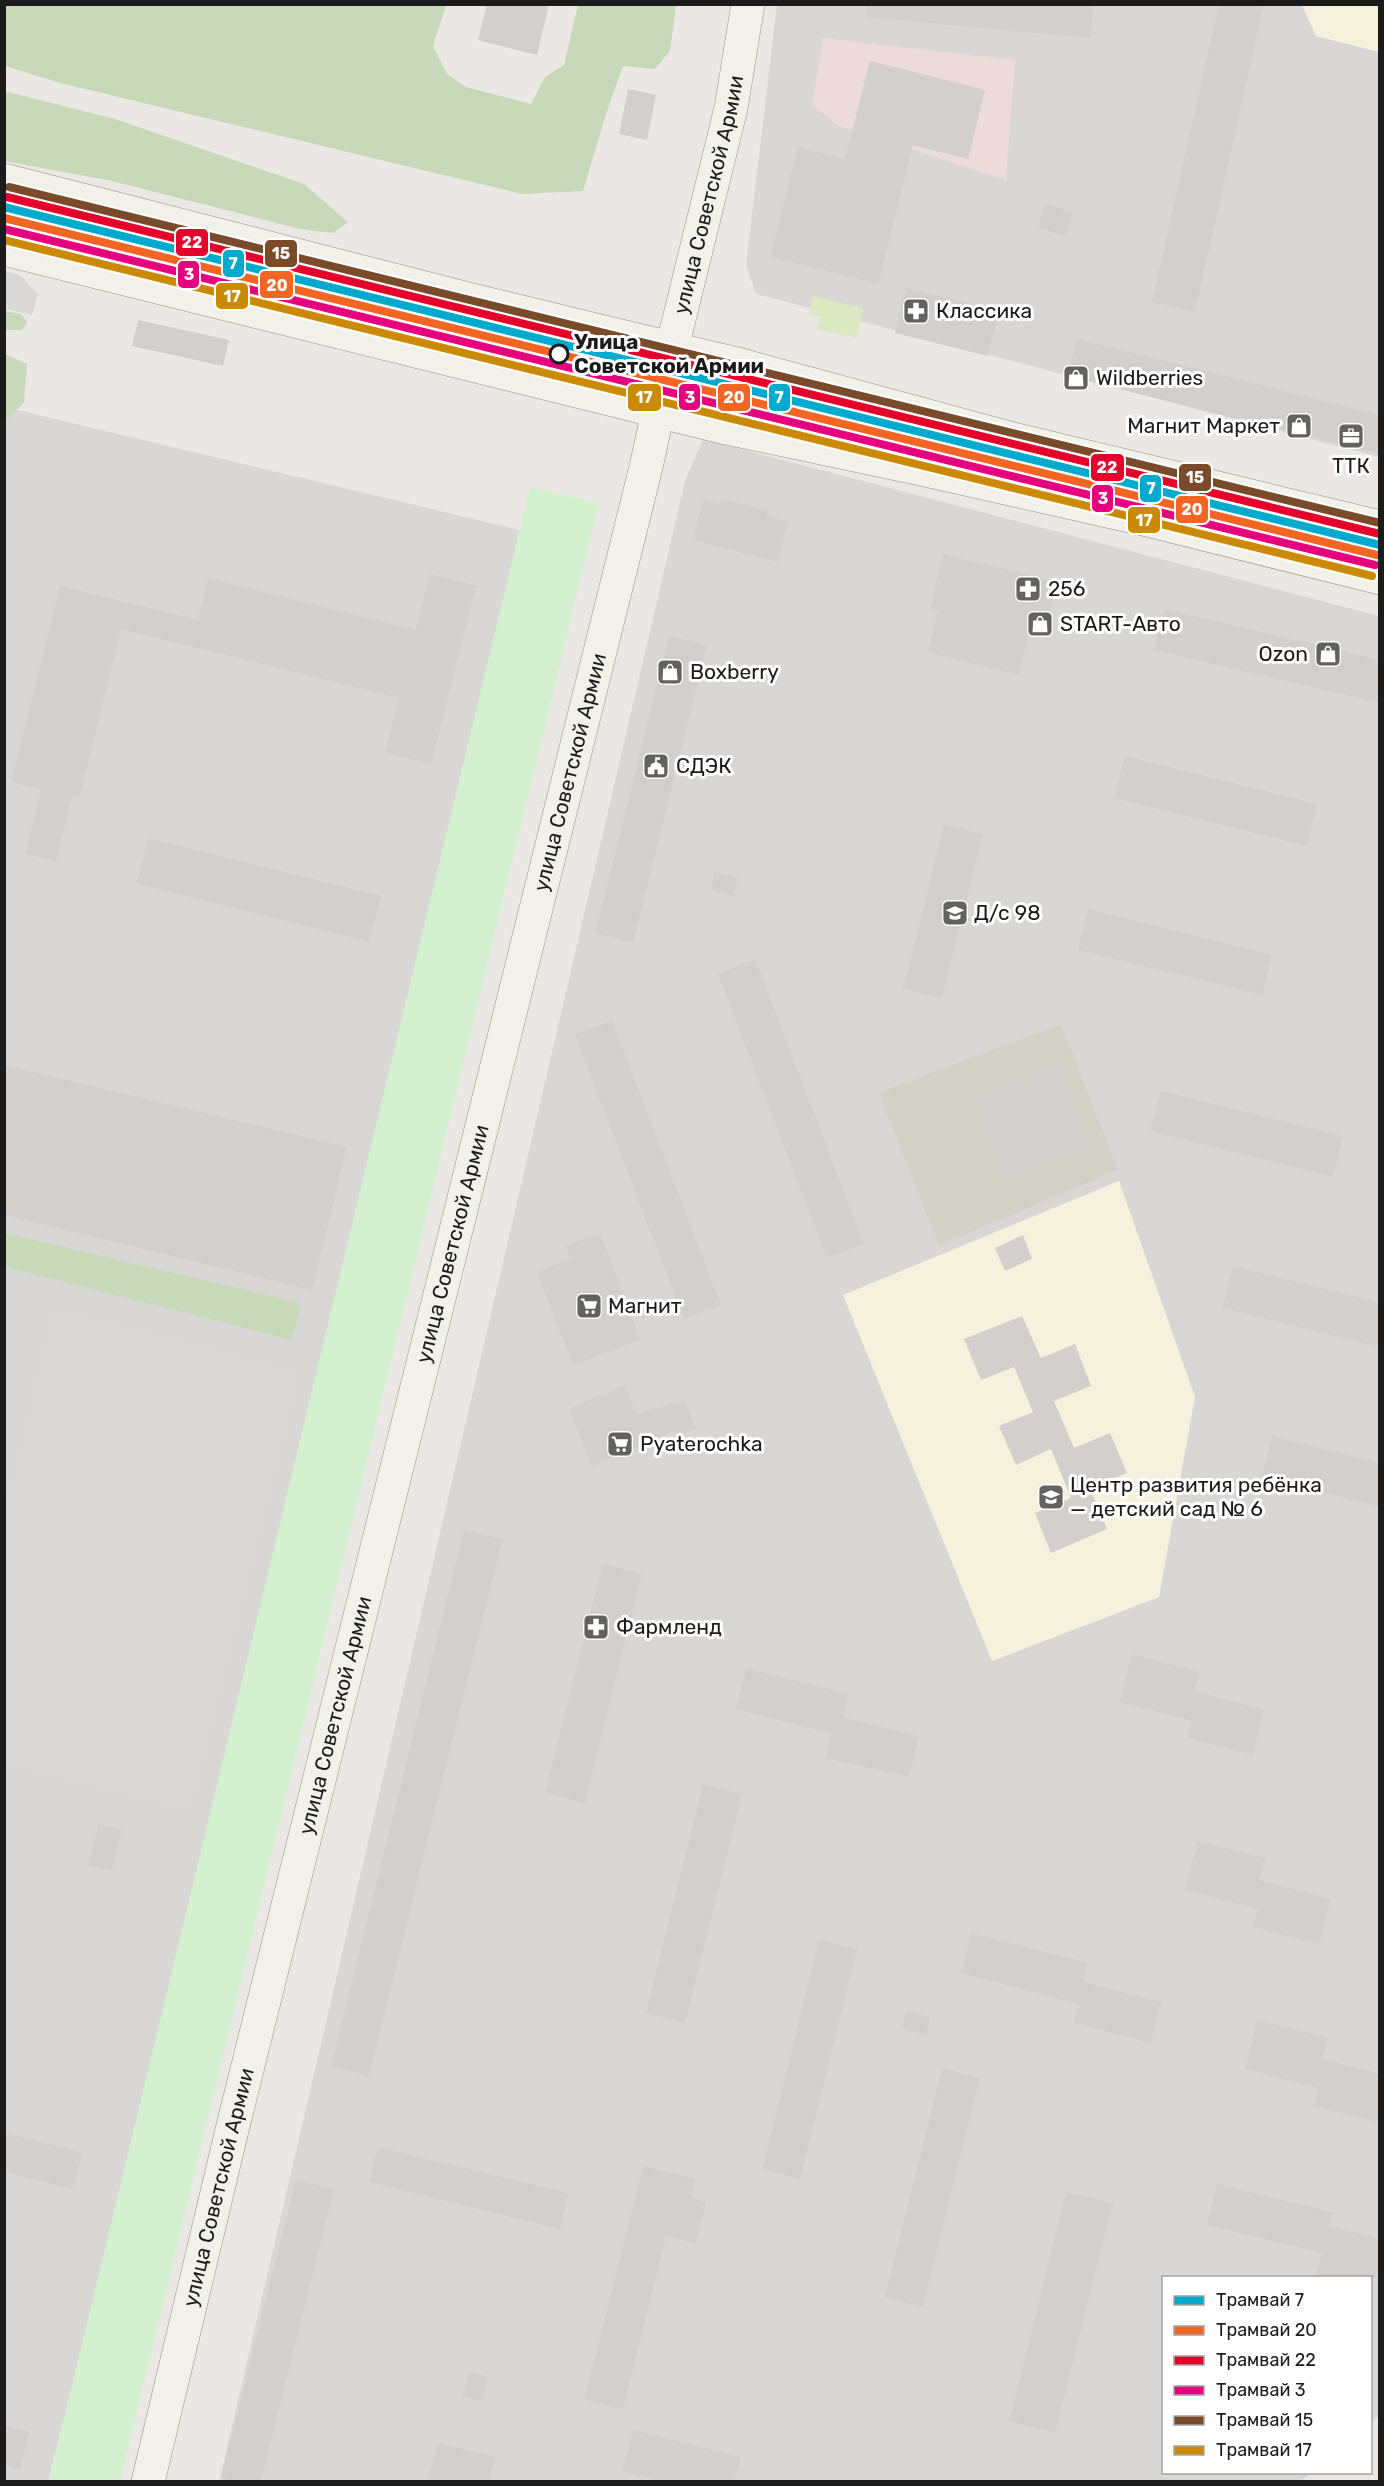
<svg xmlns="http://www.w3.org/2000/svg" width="1384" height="2486" font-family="Rubik,sans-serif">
  <rect width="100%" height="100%" fill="#eae7e4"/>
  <!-- residential -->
  <path fill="#d9d7d6" d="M 777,5 L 1379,5 L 1379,457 L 756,294 L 746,265 Z
    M 5,407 L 545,536 L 48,2481 L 5,2482 Z
    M 703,439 L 1379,616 L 1379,2416 L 1371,2423 L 1370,2278 L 1164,2278 L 1164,2472 L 1312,2473 L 1301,2481 L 219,2482 L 685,481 Z"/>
  <!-- commercial -->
  <path fill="#eddada" d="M 823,38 L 1015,60 L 1006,180 L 839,126 L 812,105 Z"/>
  <!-- education -->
  <path fill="#f6f1dd" d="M 1302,5 L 1379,5 L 1379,52 L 1316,36 Z
    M 1119,1181 L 1195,1397 L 1159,1597 L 992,1661 L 843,1295 Z"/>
  <!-- construction -->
  <path fill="#d3d0c6" d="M 1061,1024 L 1118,1170 L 939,1245 L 879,1093 Z"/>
  <!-- grass -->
  <path fill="#dce8c2" d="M 813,296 L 863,308 L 856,338 L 817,329 L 820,317 L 809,314 Z"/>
  <!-- forest -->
  <path fill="#c8d9b9" d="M 4,5 L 446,5 L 433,46 L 447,74 L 466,87 L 531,104 L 545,77 L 564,65 L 578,5 L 676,5 L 670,51 L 655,69 L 623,66 L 606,114 L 583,191 L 522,194 L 60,83 L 5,66 Z
    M 4,91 L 115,119 L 304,184 L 348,222 L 333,233 L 300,229 L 112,181 L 5,161 Z
    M 5,311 L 21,314 L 27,322 L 22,330 L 5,330 Z
    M 5,354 L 27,364 L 24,402 L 5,422 Z
    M 5,1233 L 301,1303 L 292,1340 L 5,1267 Z"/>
  <!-- park -->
  <path fill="#d3f1ce" d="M 530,487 L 599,503 L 120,2481 L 49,2481 Z"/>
  <!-- parking -->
  <path fill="#dad8d7" d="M 5,271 L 20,275 L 38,294 L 32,315 L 5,309 Z
    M 54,1308 L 302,1371 L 192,1811 L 5,1765 L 5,1506 Z"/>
  <!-- building -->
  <path fill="#d2cfcd" d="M 487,4 L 549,4 L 537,55 L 478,40 Z
    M 867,4 L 1094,4 L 1090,38 L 866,17 Z
    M 1219,4 L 1264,4 L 1195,312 L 1152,302 Z
    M 870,61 L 985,90 L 968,159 L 913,145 L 878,284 L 770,257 L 798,147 L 845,159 Z
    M 628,89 L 656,95 L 647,140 L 619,134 Z
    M 1045,204 L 1073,212 L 1066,236 L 1038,228 Z
    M 906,288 L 999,311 L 988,356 L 895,333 Z
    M 138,320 L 229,340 L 223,366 L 132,346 Z
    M 1077,339 L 1380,415 L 1380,454 L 1068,376 Z
    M 721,499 L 768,510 L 767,516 L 788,521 L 778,562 L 693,540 L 703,500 L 720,504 Z
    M 943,554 L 1058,582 L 1044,637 L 1029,633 L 1019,675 L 928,652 L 938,611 L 930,609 Z
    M 430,574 L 476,586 L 431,764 L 385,753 L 399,698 L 121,629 L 79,799 L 72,797 L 56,861 L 25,854 L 41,789 L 11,782 L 60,586 L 198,620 L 208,578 L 416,630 Z
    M 1164,609 L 1380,660 L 1380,703 L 1154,650 Z
    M 669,636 L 707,645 L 633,943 L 595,933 Z
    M 1125,756 L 1317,804 L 1307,846 L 1114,798 Z
    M 944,824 L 983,834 L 942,998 L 903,989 Z
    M 148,838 L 381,896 L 369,942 L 137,884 Z
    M 715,872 L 738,877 L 734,896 L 711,890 Z
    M 1088,909 L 1272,955 L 1262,995 L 1078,950 Z
    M 755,959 L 864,1244 L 827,1258 L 718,974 Z
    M 612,1021 L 721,1305 L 684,1319 L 575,1035 Z
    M 1059,1063 L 1092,1146 L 1005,1180 L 973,1097 Z
    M 4,1065 L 347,1147 L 312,1290 L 4,1215 Z
    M 1161,1091 L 1343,1136 L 1333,1177 L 1150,1131 Z
    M 600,1233 L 640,1340 L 573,1365 L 537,1272 L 571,1259 L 566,1246 Z
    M 1023,1235 L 1032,1259 L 1005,1271 L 995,1248 Z
    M 1233,1266 L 1380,1303 L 1380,1347 L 1223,1308 Z
    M 1022,1316 L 1041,1358 L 1075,1344 L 1091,1386 L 1054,1401 L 1074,1448 L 1110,1433 L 1127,1473 L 1090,1488 L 1107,1529 L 1051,1553 L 1035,1513 L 1071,1498 L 1051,1449 L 1016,1465 L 999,1426 L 1033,1412 L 1014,1367 L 981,1380 L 964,1339 Z
    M 625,1385 L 637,1414 L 685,1400 L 696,1429 L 677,1435 L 675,1431 L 592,1467 L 569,1409 Z
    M 1272,1436 L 1380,1463 L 1380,1507 L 1262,1477 Z
    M 464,1530 L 503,1539 L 369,2076 L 331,2067 Z
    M 603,1564 L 642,1574 L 585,1803 L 545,1793 Z
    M 1132,1654 L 1200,1672 L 1195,1691 L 1264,1710 L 1253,1755 L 1187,1738 L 1192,1721 L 1120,1702 Z
    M 746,1668 L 848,1694 L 843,1717 L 919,1736 L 909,1777 L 826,1758 L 830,1733 L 736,1709 Z
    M 703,1784 L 742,1794 L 685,2023 L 646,2013 Z
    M 99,1824 L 122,1830 L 112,1871 L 88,1865 Z
    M 1198,1841 L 1265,1858 L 1260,1880 L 1331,1899 L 1319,1944 L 1253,1927 L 1258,1909 L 1185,1890 Z
    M 971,1933 L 1088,1963 L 1083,1982 L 1161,2002 L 1151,2043 L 1074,2023 L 1079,2004 L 961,1973 Z
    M 819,1940 L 857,1949 L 800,2179 L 762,2169 Z
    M 907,2011 L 930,2017 L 926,2035 L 902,2029 Z
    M 1257,2020 L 1328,2038 L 1322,2059 L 1380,2074 L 1380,2123 L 1314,2106 L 1319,2088 L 1245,2069 Z
    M 942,2068 L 980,2078 L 923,2307 L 885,2297 Z
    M 4,2133 L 82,2152 L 73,2189 L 4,2172 Z
    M 378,2147 L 568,2193 L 560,2229 L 369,2182 Z
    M 643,2166 L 696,2179 L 691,2198 L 706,2202 L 696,2243 L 666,2236 L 623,2409 L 584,2400 Z
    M 296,2180 L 334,2189 L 261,2481 L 234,2481 L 221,2478 Z
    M 1217,2184 L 1332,2212 L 1329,2226 L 1380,2239 L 1380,2277 L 1316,2277 L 1322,2253 L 1207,2225 Z
    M 1066,2192 L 1113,2203 L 1055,2433 L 1009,2421 Z
    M 469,2372 L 488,2377 L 482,2401 L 463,2397 Z
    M 4,2426 L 29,2432 L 20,2469 L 4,2465 Z
    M 633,2430 L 741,2457 L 734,2481 L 662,2481 L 622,2472 Z
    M 438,2443 L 496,2457 L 489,2481 L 427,2481 Z"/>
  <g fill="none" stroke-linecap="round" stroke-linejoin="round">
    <defs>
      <g id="secondary">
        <path d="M 4,180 L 468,299 L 737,364 L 1009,438 L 1380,527"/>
        <path d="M 4,249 L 722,427 L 926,470 L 1147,520 L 1380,578"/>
        <path id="s1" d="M 148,2482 L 232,2130 L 646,467 L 672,348 L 731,108 L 748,4"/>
      </g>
    </defs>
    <!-- secondary casing -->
    <use href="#secondary" stroke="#94927d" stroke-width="34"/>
    <!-- secondary -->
    <use href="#secondary" stroke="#f2f1e9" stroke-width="33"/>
    <defs>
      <path id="tram-1" d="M 4,207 L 1380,545"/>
      <path id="tram-2" d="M 4,218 L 1377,555"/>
      <path id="tram-3" d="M 7,197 L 1380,534"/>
      <path id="tram-4" d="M 4,229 L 1375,565"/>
      <path id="tram-5" d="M 9,187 L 1380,523"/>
      <path id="tram-6" d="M 4,240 L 1372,576"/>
    </defs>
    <!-- tram-1 casing -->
    <use href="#tram-1" stroke="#fff" stroke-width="12"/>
    <!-- tram-2 casing -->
    <use href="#tram-2" stroke="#fff" stroke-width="12"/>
    <!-- tram-3 casing -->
    <use href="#tram-3" stroke="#fff" stroke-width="12"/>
    <!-- tram-4 casing -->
    <use href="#tram-4" stroke="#fff" stroke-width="12"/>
    <!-- tram-5 casing -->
    <use href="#tram-5" stroke="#fff" stroke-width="12"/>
    <!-- tram-6 casing -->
    <use href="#tram-6" stroke="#fff" stroke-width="12"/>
    <!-- tram-1 -->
    <use href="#tram-1" stroke="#00a9ce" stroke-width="8"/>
    <!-- tram-2 -->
    <use href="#tram-2" stroke="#f26522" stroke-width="8"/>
    <!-- tram-3 -->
    <use href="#tram-3" stroke="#e4002b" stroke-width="8"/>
    <!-- tram-4 -->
    <use href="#tram-4" stroke="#e5007d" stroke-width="8"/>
    <!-- tram-5 -->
    <use href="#tram-5" stroke="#7a4b2a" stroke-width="8"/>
    <!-- tram-6 -->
    <use href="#tram-6" stroke="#cb8a05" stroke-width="8"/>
  </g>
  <!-- icons -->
  <defs>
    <symbol id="pharmacy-square" viewBox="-11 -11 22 22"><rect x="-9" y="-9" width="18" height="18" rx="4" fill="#636261" stroke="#fff"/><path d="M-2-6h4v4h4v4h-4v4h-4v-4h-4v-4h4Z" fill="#fff"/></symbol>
    <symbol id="shop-square" viewBox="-11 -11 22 22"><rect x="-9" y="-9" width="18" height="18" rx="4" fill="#636261" stroke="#fff"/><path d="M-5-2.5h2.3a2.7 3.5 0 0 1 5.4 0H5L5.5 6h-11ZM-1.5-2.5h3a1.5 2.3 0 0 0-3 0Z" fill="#fff"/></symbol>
    <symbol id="office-square" viewBox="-11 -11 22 22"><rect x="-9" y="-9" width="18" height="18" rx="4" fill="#636261" stroke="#fff"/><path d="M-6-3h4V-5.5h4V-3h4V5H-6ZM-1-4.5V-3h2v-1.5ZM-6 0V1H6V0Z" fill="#fff"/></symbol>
    <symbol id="civic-square" viewBox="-11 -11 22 22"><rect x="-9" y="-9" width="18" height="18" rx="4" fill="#636261" stroke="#fff"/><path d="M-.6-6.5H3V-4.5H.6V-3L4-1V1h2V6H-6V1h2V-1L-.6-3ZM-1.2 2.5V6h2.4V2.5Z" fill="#fff"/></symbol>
    <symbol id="school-square" viewBox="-11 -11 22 22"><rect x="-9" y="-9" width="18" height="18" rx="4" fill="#636261" stroke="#fff"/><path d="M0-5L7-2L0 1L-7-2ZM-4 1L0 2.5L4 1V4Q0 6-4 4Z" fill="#fff"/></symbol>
    <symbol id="supermarket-square" viewBox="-11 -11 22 22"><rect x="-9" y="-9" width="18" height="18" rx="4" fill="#636261" stroke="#fff"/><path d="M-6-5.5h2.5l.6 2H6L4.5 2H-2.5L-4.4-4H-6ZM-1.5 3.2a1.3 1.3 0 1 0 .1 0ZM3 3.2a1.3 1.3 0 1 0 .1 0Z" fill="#fff"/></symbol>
  </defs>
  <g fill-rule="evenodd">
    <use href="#pharmacy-square" x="901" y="296" width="30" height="30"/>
    <use href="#shop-square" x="1061" y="363" width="30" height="30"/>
    <use href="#shop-square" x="1284" y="411" width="30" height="30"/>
    <use href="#office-square" x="1336" y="421" width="30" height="30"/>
    <use href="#pharmacy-square" x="1013" y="574" width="30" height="30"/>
    <use href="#shop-square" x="1025" y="609" width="30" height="30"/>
    <use href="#shop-square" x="1313" y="639" width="30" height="30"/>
    <use href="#shop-square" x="655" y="657" width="30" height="30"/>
    <use href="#civic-square" x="641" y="751" width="30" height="30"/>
    <use href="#school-square" x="940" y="898" width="30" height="30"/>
    <use href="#supermarket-square" x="574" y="1291" width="30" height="30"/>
    <use href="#supermarket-square" x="605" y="1429" width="30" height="30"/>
    <use href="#school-square" x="1036" y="1482" width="30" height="30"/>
    <use href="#pharmacy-square" x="581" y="1612" width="30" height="30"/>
  </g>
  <!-- markers -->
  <circle fill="#fff" stroke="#1b1b1b" stroke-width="3" cx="559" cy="354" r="9"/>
  <g text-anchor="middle" stroke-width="6" stroke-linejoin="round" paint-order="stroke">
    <!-- street labels -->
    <g font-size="21" fill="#1b1b1b" stroke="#fff">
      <text dy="7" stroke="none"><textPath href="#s1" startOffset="2355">улица Советской Армии</textPath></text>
      <text dy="7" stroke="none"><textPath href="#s1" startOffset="1761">улица Советской Армии</textPath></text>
      <text dy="7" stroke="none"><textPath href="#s1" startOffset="1275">улица Советской Армии</textPath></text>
      <text dy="7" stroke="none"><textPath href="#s1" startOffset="789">улица Советской Армии</textPath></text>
      <text dy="7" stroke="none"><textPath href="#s1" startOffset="303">улица Советской Армии</textPath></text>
    </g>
    <!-- poi labels -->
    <g font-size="21" fill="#1b1b1b" stroke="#fff" text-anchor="start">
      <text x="936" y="318">Классика</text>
      <text x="1096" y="385">Wildberries</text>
      <text x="1280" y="433" text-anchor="end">Магнит Маркет</text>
      <text x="1351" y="473" text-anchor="middle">ТТК</text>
      <text x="1048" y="596">256</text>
      <text x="1060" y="631">START-Авто</text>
      <text x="1308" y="661" text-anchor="end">Ozon</text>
      <text x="690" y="679">Boxberry</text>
      <text x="676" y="773">СДЭК</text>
      <text x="974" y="920">Д/с 98</text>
      <text x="608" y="1313">Магнит</text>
      <text x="640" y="1451">Pyaterochka</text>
      <text x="1070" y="1492">Центр развития ребёнка<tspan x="1070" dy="24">— детский сад № 6</tspan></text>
      <text x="616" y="1634">Фармленд</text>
    </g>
    <!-- stop labels -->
    <g font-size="21" font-weight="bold" fill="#1b1b1b" stroke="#fff" text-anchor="start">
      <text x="574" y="349">Улица<tspan x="574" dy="24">Советской Армии</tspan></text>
    </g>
  </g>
  <g stroke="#fff" stroke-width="2">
    <rect x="175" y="228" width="34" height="29" rx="6" fill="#e4002b"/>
    <rect x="264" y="239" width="34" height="29" rx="6" fill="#7a4b2a"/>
    <rect x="222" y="249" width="23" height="29" rx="6" fill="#00a9ce"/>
    <rect x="177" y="260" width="23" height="29" rx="6" fill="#e5007d"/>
    <rect x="259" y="270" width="35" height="29" rx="6" fill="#f26522"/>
    <rect x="215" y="282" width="34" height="28" rx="6" fill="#cb8a05"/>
    <rect x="678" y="383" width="23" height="28" rx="6" fill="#e5007d"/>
    <rect x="717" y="383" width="34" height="29" rx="6" fill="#f26522"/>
    <rect x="627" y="383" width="35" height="29" rx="6" fill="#cb8a05"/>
    <rect x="768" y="383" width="23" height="29" rx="6" fill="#00a9ce"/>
    <rect x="1090" y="453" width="35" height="29" rx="6" fill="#e4002b"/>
    <rect x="1178" y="463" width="34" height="29" rx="6" fill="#7a4b2a"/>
    <rect x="1139" y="474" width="23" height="29" rx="6" fill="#00a9ce"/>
    <rect x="1091" y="484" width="23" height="29" rx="6" fill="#e5007d"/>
    <rect x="1175" y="495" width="34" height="29" rx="6" fill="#f26522"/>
    <rect x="1127" y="506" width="34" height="28" rx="6" fill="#cb8a05"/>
  </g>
  <g font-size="16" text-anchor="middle" font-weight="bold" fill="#fff">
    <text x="192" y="248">22</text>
    <text x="281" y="259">15</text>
    <text x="233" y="269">7</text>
    <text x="189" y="280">3</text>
    <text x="277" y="291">20</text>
    <text x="232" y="302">17</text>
    <text x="690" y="403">3</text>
    <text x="734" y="403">20</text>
    <text x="644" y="403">17</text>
    <text x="779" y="403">7</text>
    <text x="1107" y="473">22</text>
    <text x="1195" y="483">15</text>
    <text x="1151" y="494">7</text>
    <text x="1103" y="504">3</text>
    <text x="1192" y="515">20</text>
    <text x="1144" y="526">17</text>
  </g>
  <!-- border -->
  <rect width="1384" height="2486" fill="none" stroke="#1b1b1b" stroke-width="12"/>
  <!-- legend -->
  <rect x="1162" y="2276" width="210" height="198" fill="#ffffff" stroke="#a4a4a4" stroke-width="1.5"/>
  <rect x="1174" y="2296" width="30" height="9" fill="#00a9ce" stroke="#a4a4a4" stroke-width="1.5"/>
  <text x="1216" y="2306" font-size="18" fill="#1b1b1b">Трамвай 7</text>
  <rect x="1174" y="2326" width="30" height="9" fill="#f26522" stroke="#a4a4a4" stroke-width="1.5"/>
  <text x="1216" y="2336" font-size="18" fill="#1b1b1b">Трамвай 20</text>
  <rect x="1174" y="2356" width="30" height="9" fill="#e4002b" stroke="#a4a4a4" stroke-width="1.5"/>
  <text x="1216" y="2366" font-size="18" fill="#1b1b1b">Трамвай 22</text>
  <rect x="1174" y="2386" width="30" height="9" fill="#e5007d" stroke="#a4a4a4" stroke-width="1.5"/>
  <text x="1216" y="2396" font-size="18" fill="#1b1b1b">Трамвай 3</text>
  <rect x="1174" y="2416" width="30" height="9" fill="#7a4b2a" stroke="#a4a4a4" stroke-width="1.5"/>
  <text x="1216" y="2426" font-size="18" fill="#1b1b1b">Трамвай 15</text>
  <rect x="1174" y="2446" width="30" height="9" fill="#cb8a05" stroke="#a4a4a4" stroke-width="1.5"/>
  <text x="1216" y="2456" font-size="18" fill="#1b1b1b">Трамвай 17</text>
</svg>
